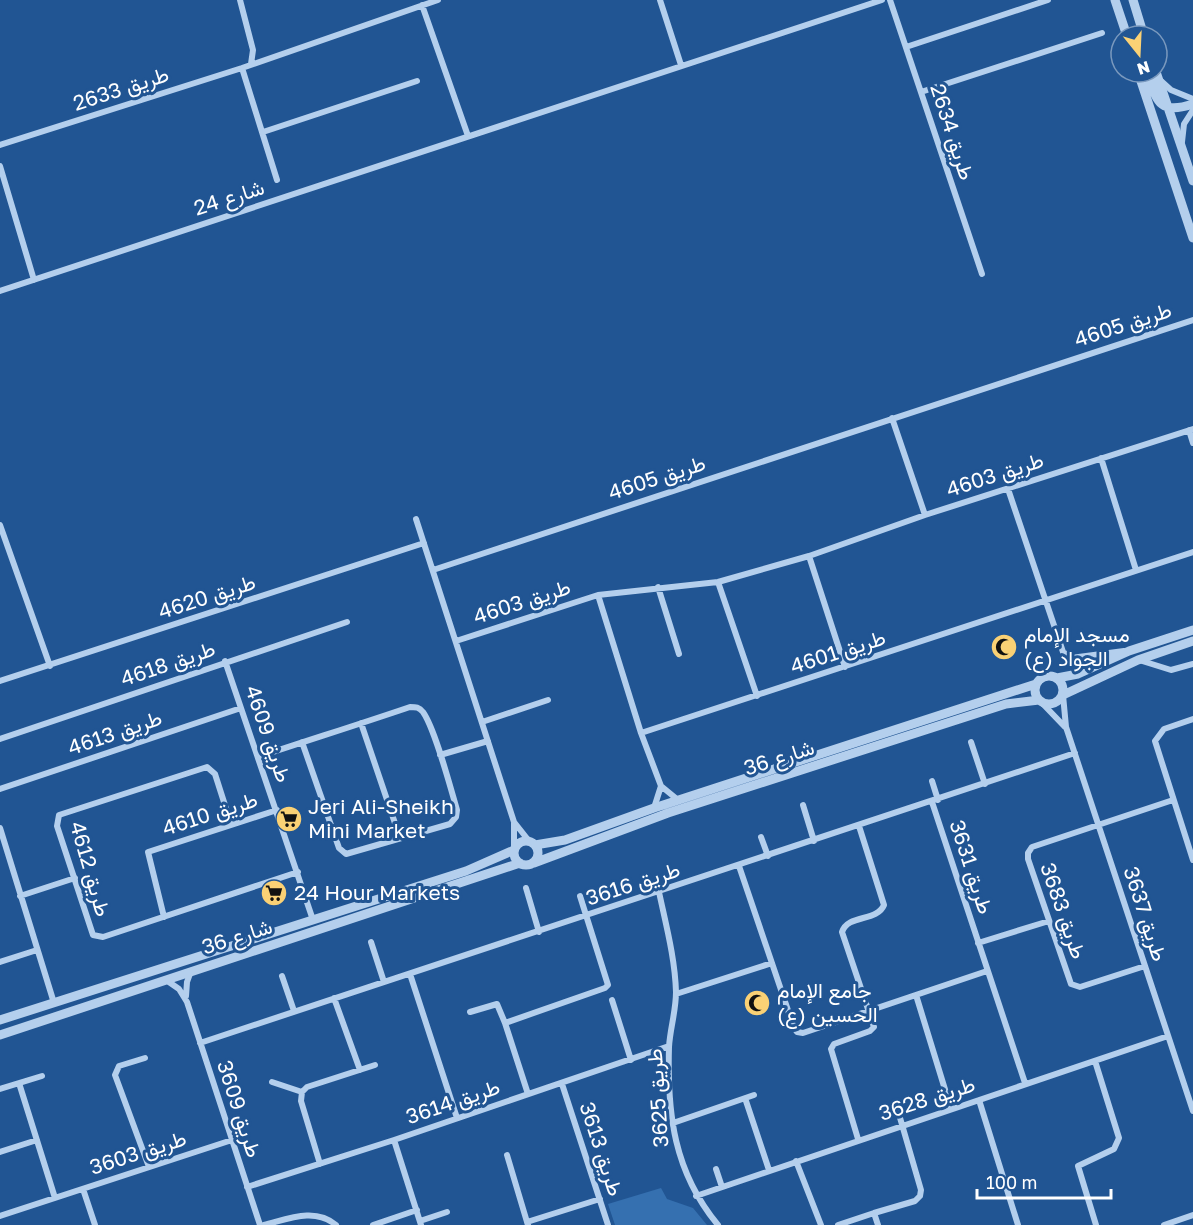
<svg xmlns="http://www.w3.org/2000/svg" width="1193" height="1225" font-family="'Golos Text',Vazirmatn,sans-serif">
  <rect width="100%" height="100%" fill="#215593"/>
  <!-- green -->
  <path fill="#3570b0" d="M 661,1188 L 667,1199 L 693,1208 L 707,1225 L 615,1225 L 608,1204 Z"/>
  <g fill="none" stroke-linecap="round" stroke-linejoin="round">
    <!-- minor -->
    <path stroke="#b4cfed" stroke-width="6" d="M 240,0 L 253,50 L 251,64
      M 660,0 L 681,65
      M 890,0 L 982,274
      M 422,5 L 468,136
      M 906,47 L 1048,0
      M 242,68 L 277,180
      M 1160,80 L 1171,90 L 1193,99
      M 921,92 L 1102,33
      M 263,132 L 417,81
      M 1182,142 L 1184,124 L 1193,110
      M 0,145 L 242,68 L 438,0
      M 0,166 L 34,280
      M 0,291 L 882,0
      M 892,418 L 925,515
      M 1189,430 L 1193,443
      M 1101,458 L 1136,570
      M 1008,489 L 1063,652 L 1071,658 L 1124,651
      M 416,519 L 514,822 L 529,841
      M 0,525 L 50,666
      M 809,556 L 845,667
      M 433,570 L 1193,320
      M 718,582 L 757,696
      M 658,587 L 679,654
      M 598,595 L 641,733 L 661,786 L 678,800
      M 456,641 L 598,595 L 718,582 L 809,556 L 925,515 L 1193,429
      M 1139,660 L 1171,670 L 1193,664
      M 225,661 L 313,920
      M 0,681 L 424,543
      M 1063,695 L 1066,727 L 1193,1111
      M 1042,703 L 1065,727
      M 1193,719 L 1164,729 L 1155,741 L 1193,860
      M 482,722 L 548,700
      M 361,723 L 400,838
      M 641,733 L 1193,552
      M 0,739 L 347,622
      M 971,742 L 985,784
      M 440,755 L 488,741
      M 258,757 C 309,740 360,724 410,707 C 416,707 419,707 423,712 C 435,729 450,786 457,810 L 456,817 L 450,824 L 346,854 L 339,848 L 302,742
      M 932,781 L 938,800
      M 0,789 L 241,708
      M 932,802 L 1025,1083
      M 803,805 L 814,841
      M 654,808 L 661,786
      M 231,824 L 215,774 L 207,767 L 59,815 L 57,826 L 93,935 L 103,937 L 298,872
      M 0,828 L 54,1003
      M 761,837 L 768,856
      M 514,850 L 514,823
      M 739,866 L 794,1028 L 797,1032 L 803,1033 L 987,971
      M 526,888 L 539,932
      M 659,892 C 666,925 675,958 676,992 C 676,1011 670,1029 669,1047 C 667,1114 674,1172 718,1225
      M 20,896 L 75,878
      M 164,917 L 148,852 L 277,810
      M 371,942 L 384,982
      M 978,943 L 1049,921
      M 0,962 L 37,950
      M 1145,966 L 1080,987 L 1071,984 L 1028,859 L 1028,853 L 1032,847 L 1173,800
      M 410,974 L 457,1118
      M 282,976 L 294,1011
      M 166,980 L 179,989 L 187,1002 L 260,1225
      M 676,994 L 772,963
      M 916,995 L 951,1109
      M 186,996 L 187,982 L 191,971
      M 334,998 L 360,1070
      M 612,1000 L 631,1060
      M 470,1012 L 497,1004 L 505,1023
      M 200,1043 L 1075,753
      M 145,1058 L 119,1066 L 115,1075 L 149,1167
      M 1095,1061 L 1119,1138 L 1114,1149 L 1078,1166 L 1096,1225
      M 272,1082 L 302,1092
      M 19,1083 L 55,1198
      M 562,1084 L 608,1225
      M 0,1089 L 42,1076
      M 528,1094 L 505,1023 L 605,988 L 608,985 L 580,896
      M 745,1098 L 769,1170
      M 979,1100 L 1018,1225
      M 673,1123 L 754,1095
      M 858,1139 L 831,1049 L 834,1044 L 870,1031 L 874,1027 L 842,932 C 848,914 877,922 884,905 L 859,826
      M 394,1140 L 421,1225
      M 0,1152 L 37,1140
      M 507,1155 L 527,1222
      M 796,1161 L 821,1225
      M 320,1164 L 301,1101 L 302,1092 L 307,1087 L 375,1065
      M 716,1169 L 722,1187
      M 247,1187 L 394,1140 L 669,1046
      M 83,1189 L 95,1225
      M 696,1196 L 1168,1036
      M 0,1216 L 232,1140
      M 420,1221 L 447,1212
      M 264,1225 C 288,1219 315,1207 336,1225
      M 373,1225 L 417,1210
      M 528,1225 L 527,1222 L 600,1199
      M 838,1225 L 874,1213
      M 878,1225 L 874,1213 L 915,1201 L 920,1196 L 921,1190 L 896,1104
      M 1164,1225 L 1193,1215"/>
    <!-- tertiary -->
    <path stroke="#b4cfed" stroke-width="9" d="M 1115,0 L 1127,36
      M 1133,0 L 1144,36
      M 1138,72 L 1193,238
      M 1147,72 C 1157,102 1159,115 1193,104
      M 1156,72 L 1193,181
      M1035 690a14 14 0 1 1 28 0a14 14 0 1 1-28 0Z
      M 1057,678 L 1078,674 L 1129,651 L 1193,630
      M 1063,695 L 1138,660 L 1193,641
      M514 853a12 12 0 1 1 24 0a12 12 0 1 1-24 0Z
      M 535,845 L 565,840 L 654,808 L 1036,684
      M 534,863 L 668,813 L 1006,704 L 1039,700
      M 0,1020 L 466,871 L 514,850
      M 0,1035 L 520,863"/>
  </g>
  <!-- icons -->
  <defs>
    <symbol id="mosque-disc" viewBox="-11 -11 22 22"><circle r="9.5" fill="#fad175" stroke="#215593"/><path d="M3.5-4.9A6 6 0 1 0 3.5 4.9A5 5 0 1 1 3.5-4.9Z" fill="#111"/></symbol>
    <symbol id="supermarket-disc" viewBox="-11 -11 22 22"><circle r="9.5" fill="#fad175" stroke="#215593"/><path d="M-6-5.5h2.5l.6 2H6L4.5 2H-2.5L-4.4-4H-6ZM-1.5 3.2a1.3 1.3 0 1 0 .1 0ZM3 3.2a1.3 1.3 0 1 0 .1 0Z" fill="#111"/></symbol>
  </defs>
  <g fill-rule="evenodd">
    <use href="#mosque-disc" x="989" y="632" width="30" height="30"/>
    <use href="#supermarket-disc" x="274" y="804" width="30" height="30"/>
    <use href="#supermarket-disc" x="259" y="878" width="30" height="30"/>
    <use href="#mosque-disc" x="742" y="988" width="30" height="30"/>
  </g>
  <g text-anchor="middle" stroke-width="6" stroke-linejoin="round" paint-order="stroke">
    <!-- street labels -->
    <g font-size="21" fill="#fff" stroke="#215593">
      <text transform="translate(121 89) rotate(-18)" y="7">طريق 2633</text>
      <text transform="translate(952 132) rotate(72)" y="7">طريق 2634</text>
      <text transform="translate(229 198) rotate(-18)" y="7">شارع 24</text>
      <text transform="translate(1123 325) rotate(-18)" y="7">طريق 4605</text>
      <text transform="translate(995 475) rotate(-18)" y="7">طريق 4603</text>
      <text transform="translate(657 478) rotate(-18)" y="7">طريق 4605</text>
      <text transform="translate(207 597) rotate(-18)" y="7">طريق 4620</text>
      <text transform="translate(522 602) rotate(-18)" y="7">طريق 4603</text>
      <text transform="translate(838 652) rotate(-18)" y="7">طريق 4601</text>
      <text transform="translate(168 664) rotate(-19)" y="7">طريق 4618</text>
      <text transform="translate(115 733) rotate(-19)" y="7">طريق 4613</text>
      <text transform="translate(268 734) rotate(71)" y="7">طريق 4609</text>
      <text transform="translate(779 758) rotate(-18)" y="7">شارع 36</text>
      <text transform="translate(210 814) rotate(-18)" y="7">طريق 4610</text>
      <text transform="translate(971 867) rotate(72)" y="7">طريق 3631</text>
      <text transform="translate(90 869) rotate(74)" y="7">طريق 4612</text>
      <text transform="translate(633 884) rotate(-18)" y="7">طريق 3616</text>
      <text transform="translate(1063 911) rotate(71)" y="7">طريق 3683</text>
      <text transform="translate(1145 914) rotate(72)" y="7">طريق 3637</text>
      <text transform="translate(237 937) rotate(-18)" y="7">شارع 36</text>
      <text transform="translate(658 1098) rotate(-94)" y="7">طريق 3625</text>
      <text transform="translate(927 1099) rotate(-18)" y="7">طريق 3628</text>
      <text transform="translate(453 1102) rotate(-19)" y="7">طريق 3614</text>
      <text transform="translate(239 1109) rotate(72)" y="7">طريق 3609</text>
      <text transform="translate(601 1149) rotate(72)" y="7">طريق 3613</text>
      <text transform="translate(138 1153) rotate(-18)" y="7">طريق 3603</text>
    </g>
    <!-- poi labels -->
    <g font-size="21" fill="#fff" stroke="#215593" text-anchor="start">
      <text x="1024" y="642">مسجد الإمام<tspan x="1024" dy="24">الجواد (ع)</tspan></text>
      <text x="308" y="814">Jeri Ali-Sheikh<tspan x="308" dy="24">Mini Market</tspan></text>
      <text x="294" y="900">24 Hour Markets</text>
      <text x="777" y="998">جامع الإمام<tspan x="777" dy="24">الحسين (ع)</tspan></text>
    </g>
  </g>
  <!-- north arrow -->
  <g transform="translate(1139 54) rotate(162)"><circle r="28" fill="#215593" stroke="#7a99be" stroke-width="1.5"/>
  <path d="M0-4.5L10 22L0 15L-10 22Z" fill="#fad175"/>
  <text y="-9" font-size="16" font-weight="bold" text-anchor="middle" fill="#ffffff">N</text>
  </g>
  <!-- scale -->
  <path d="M977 1189v9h134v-9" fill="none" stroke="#ffffff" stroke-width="3"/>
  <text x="986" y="1189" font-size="18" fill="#ffffff" stroke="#215593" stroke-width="4.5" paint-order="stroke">100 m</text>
</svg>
